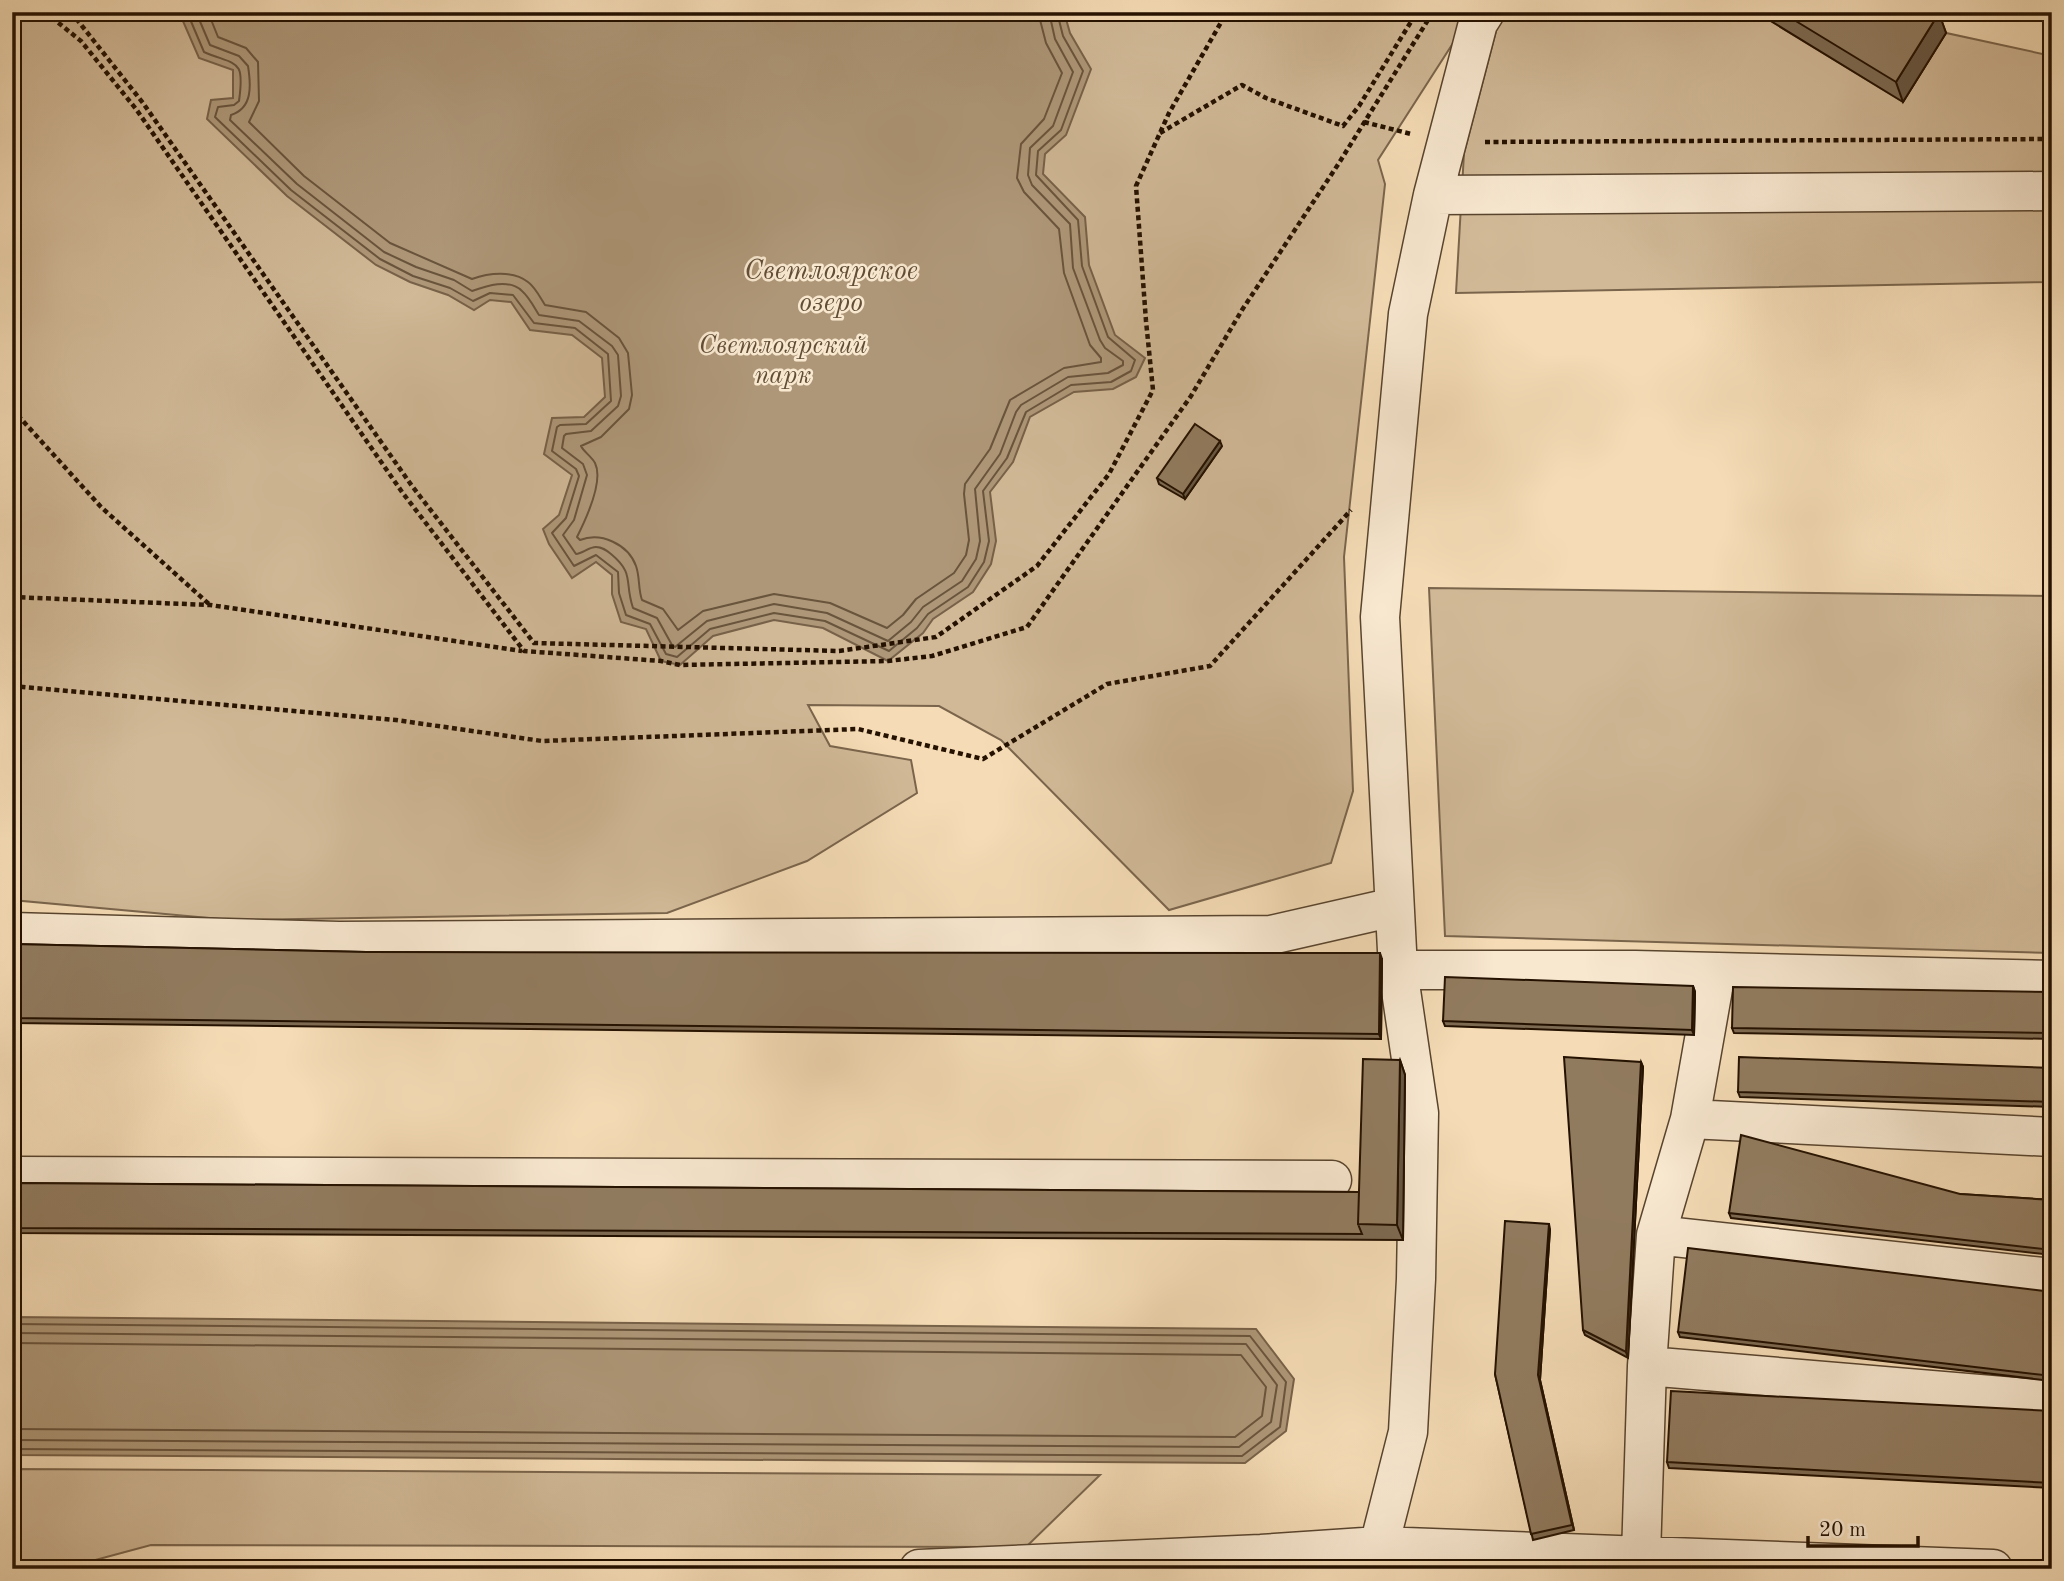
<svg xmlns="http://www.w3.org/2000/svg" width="2064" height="1581" font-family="'Old Standard TT',serif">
  <rect width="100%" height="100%" fill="#f5dcb6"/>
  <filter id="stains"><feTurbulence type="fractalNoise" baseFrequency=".00286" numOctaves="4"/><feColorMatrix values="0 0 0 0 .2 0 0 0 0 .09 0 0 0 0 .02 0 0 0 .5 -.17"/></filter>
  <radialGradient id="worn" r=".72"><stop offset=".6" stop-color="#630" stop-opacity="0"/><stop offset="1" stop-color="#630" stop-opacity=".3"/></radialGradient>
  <!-- green -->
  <path fill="#d1b997" stroke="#7a654c" stroke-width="2" d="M 12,12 L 1473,12 L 1378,160 L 1385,184 L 1344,557 L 1353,791 L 1331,863 L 1169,910 L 1001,740 L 939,706 L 808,705 L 830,746 L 911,760 L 917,793 L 807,861 L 667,913 L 231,920 L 12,900 Z
    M 1501,12 L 1756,12 L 1903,102 L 1946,33 L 2052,56 L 2052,282 L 1456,293 L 1464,153 Z
    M 1429,588 L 2052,596 L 2052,953 L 1445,936 Z
    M 12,1469 L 1100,1475 L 1026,1547 L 151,1545 L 62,1569 L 12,1565 Z"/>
  <!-- water -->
  <path fill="#ae9778" stroke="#776148" stroke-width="2" d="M 179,12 L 1064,12 L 1070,33 L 1091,69 L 1066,135 L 1045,154 L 1043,174 L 1085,217 L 1089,265 L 1115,335 L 1145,358 L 1136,377 L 1113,389 L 1074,392 L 1030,417 L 1013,462 L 990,492 L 996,541 L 991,564 L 973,592 L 933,619 L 923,633 L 888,661 L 823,628 L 774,620 L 713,636 L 680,665 L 661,661 L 646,629 L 621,622 L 612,594 L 612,575 L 596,562 L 572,578 L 549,544 L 543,529 L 559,515 L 572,475 L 544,454 L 552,418 L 584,417 L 605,397 L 602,358 L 572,335 L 530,330 L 511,302 L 490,300 L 474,310 L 448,295 L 410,282 L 376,265 L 287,196 L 207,119 L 211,100 L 233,98 L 233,70 L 199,58 Z
    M 12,1317 L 1256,1329 L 1294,1379 L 1286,1431 L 1245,1463 L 12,1455 Z"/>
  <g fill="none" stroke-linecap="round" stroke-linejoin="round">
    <!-- shore -->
    <path stroke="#69543c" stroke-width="2" d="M 187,12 L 204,52 C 237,66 245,58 239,101 L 234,105 L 218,107 L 215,117 L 291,190 L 380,259 L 413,276 L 450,288 L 473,301 L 490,293 L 513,295 L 534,323 L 575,328 L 608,354 L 611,401 L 586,424 L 560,425 L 557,427 L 552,451 L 576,469 L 579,476 L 566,518 L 552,533 L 574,566 L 596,555 L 618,572 L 619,593 L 626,615 L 650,624 L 666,654 L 677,657 L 710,629 L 774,613 L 825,621 L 889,651 L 917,628 L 928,614 L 968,587 L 984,562 L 989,541 L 983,491 L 1007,458 L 1026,412 L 1071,385 L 1111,382 L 1131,371 L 1135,360 L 1108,337 L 1082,266 L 1078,220 L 1036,175 L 1038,151 L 1061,130 L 1083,71 L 1063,36 L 1057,12
      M 196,12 L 210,45 L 239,56 L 248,66 C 251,85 253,108 231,115 L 230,120 L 297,184 L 384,252 L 416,267 L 454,280 L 472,291 C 486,286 509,278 522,291 C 529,297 534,307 539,315 L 579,321 L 612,346 L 618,355 L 621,396 L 618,406 L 591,431 L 566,434 L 564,436 L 562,448 L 583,464 L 587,475 L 574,520 L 563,535 L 576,554 C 583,553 589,547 596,547 C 602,547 606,550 611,554 C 635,574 624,581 633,608 L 657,618 L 672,645 L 675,647 L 707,621 L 774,604 L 827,613 L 888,641 L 911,622 L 923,607 L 962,581 L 976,559 L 980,541 L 975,489 L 1000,454 L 1016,412 L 1021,405 L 1068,377 L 1108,373 L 1123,365 L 1123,361 L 1105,348 L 1100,340 L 1073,268 L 1070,224 L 1032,185 L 1028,175 L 1030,148 L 1053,126 L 1073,72 L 1055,39 L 1049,12
      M 208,12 L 218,37 L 246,48 L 258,62 L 259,101 L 249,122 L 304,176 L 390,243 L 472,279 C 488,273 513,270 528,282 C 535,287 540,297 545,305 L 586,312 L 619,338 L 628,353 L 632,395 L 629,409 L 601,437 L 581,446 C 584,452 591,456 595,463 C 604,481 585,521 577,537 L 580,540 C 601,532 628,544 636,566 C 640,577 638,589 642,600 L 663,609 L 678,630 L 703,611 L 774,594 L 830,603 L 887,628 L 903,615 L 916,599 L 954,573 L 966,555 L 969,540 L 964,494 L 965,484 L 990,449 L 1010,400 L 1064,368 L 1101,362 L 1101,358 L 1090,345 L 1064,273 L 1059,229 L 1024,192 L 1017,178 L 1021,144 L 1044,119 L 1062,73 L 1046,43 L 1038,12
      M 12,1324 L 1250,1336 L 1286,1382 L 1280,1427 L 1242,1456 L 12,1449
      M 12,1333 L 1246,1344 L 1277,1385 L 1271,1422 L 1239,1447 L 12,1440
      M 12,1343 L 1241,1355 L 1266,1387 L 1262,1416 L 1235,1437 L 12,1429"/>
    <defs>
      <path id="minor" d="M 1433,195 L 2052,191
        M 12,932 L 339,941 L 1271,935 L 1394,907
        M 1398,970 L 1635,970 L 2052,980
        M 1716,972 L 1690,1119 L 2052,1137
        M 1690,1119 L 1656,1235 L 2052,1278
        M 12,1176 L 1332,1180
        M 1647,1366 L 2052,1400
        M 1379,1546 L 1993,1569
        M 1641,1556 L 1647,1366 L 1656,1235
        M 919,1569 L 1261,1554 L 1379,1546 L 1408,1432 L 1416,1279 L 1419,1113 L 1398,970 L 1380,617 L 1408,314 L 1433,195 L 1478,23 L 1485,12"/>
    </defs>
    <!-- minor casing -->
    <use href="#minor" stroke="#58442e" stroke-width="41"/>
    <!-- path -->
    <path stroke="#241100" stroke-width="4.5" stroke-dasharray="5 3.5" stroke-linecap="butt" d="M 45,12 L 81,41 L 136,109 L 402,492 L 524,651 L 661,661 L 680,665 L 888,661 L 932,656 L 1027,627 L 1191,396 L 1242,310 L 1339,163 L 1433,12
      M 71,12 L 143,103 L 412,486 L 534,643 L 839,651 L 936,637 L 1037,566 L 1109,474 L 1153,390 L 1146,321 L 1136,186 L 1169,113 L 1227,12
      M 1364,122 L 1411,134
      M 1160,133 L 1242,85 L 1266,98 L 1343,126 L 1359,106 L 1417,12
      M 1485,142 L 2052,139
      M 12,409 L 101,507 L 210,605
      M 12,597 L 210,605 L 522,651
      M 12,686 L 396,720 L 542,741 L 858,729 L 983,759 L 1107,684 L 1210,666 L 1351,510"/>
    <!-- minor -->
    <use href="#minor" stroke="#f8e8d0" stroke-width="38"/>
  </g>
  <!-- wall -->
  <path fill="#7d6a52" stroke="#241100" stroke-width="2" d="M 1756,12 L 1938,12 L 1946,33 L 1903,102 Z
    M 1222,446 L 1185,499 L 1159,484 L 1157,478 Z
    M 12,944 L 366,952 L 1382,959 L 1381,1039 L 12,1023 Z
    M 1693,986 L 1695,992 L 1694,1035 L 1445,1026 L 1443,1021 Z
    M 2052,992 L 2052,1039 L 1734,1033 L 1732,1028 Z
    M 1400,1060 L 1405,1075 L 1403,1240 L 12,1233 L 12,1183 L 1359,1192 Z
    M 1641,1062 L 1643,1067 L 1628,1358 L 1585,1335 L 1583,1330 Z
    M 2052,1068 L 2052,1107 L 1740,1097 L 1738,1092 Z
    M 1960,1194 L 2052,1200 L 2052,1255 L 1731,1218 L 1729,1213 Z
    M 1550,1229 L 1540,1380 L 1574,1530 L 1533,1540 L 1495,1374 Z
    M 2052,1292 L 2052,1381 L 1680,1337 L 1678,1332 Z
    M 2052,1411 L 2052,1488 L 1669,1468 L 1667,1462 Z"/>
  <!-- shaded-wall -->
  <path fill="#665642" stroke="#241100" stroke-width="2" d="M 1939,13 L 1946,33 L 1903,102 L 1896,82 Z
    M 1220,441 L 1222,446 L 1185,499 L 1183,494 Z
    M 1380,953 L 1382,959 L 1381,1039 L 1379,1034 Z
    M 1693,986 L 1695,992 L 1694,1035 L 1692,1030 Z
    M 1400,1060 L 1405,1075 L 1403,1240 L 1397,1225 Z
    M 1641,1062 L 1643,1067 L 1628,1358 L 1626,1352 Z
    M 1549,1224 L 1550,1229 L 1540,1380 L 1574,1530 L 1538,1375 Z"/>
  <!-- building -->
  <path fill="#917b5f" stroke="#241100" stroke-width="2" d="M 1781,12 L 1938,12 L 1939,13 L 1896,82 Z
    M 1195,424 L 1220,441 L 1183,494 L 1157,478 Z
    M 12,944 L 366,952 L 1380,953 L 1379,1034 L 12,1018 Z
    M 1445,977 L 1693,986 L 1692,1030 L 1443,1021 Z
    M 1733,987 L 2052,992 L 2052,1033 L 1732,1028 Z
    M 1564,1057 L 1641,1062 L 1626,1352 L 1583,1330 Z
    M 1739,1057 L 2052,1068 L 2052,1102 L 1738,1092 Z
    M 1363,1059 L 1400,1060 L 1397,1225 L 1358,1224 Z
    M 1741,1135 L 1960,1194 L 2052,1200 L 2052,1250 L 1729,1213 Z
    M 12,1183 L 1359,1192 L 1358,1224 L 1362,1234 L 12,1228 Z
    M 1505,1221 L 1549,1224 L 1538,1375 L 1572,1525 L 1531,1534 L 1495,1374 Z
    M 1688,1248 L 2052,1292 L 2052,1376 L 1678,1332 Z
    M 1671,1391 L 2052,1411 L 2052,1483 L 1667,1462 Z"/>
  <g text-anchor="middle" stroke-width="5" stroke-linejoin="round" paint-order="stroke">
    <!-- park labels -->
    <g font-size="26" font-style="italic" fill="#614c35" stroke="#f8e8d0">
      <text x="783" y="353">Светлоярский<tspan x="783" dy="30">парк</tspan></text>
    </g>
    <!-- water labels -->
    <g font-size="28" font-style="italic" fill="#624d36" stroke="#f8e8d0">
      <text x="831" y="279">Светлоярское<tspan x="831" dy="32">озеро</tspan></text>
    </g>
  </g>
  <!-- margin -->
  <rect width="2064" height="1581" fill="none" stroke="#f5dcb6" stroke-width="42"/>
  <rect x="14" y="14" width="2036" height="1553" fill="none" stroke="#241100" stroke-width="3.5"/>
  <rect x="21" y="21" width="2022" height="1539" fill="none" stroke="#241100" stroke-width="2"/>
  <!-- scale -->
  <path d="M1808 1536v10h110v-10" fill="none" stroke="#241100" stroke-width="3.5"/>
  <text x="1819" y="1536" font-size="21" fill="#241100" stroke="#f8e8d0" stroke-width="5" paint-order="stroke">20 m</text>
  <rect width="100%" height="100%" filter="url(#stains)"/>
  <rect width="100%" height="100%" fill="url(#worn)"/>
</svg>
